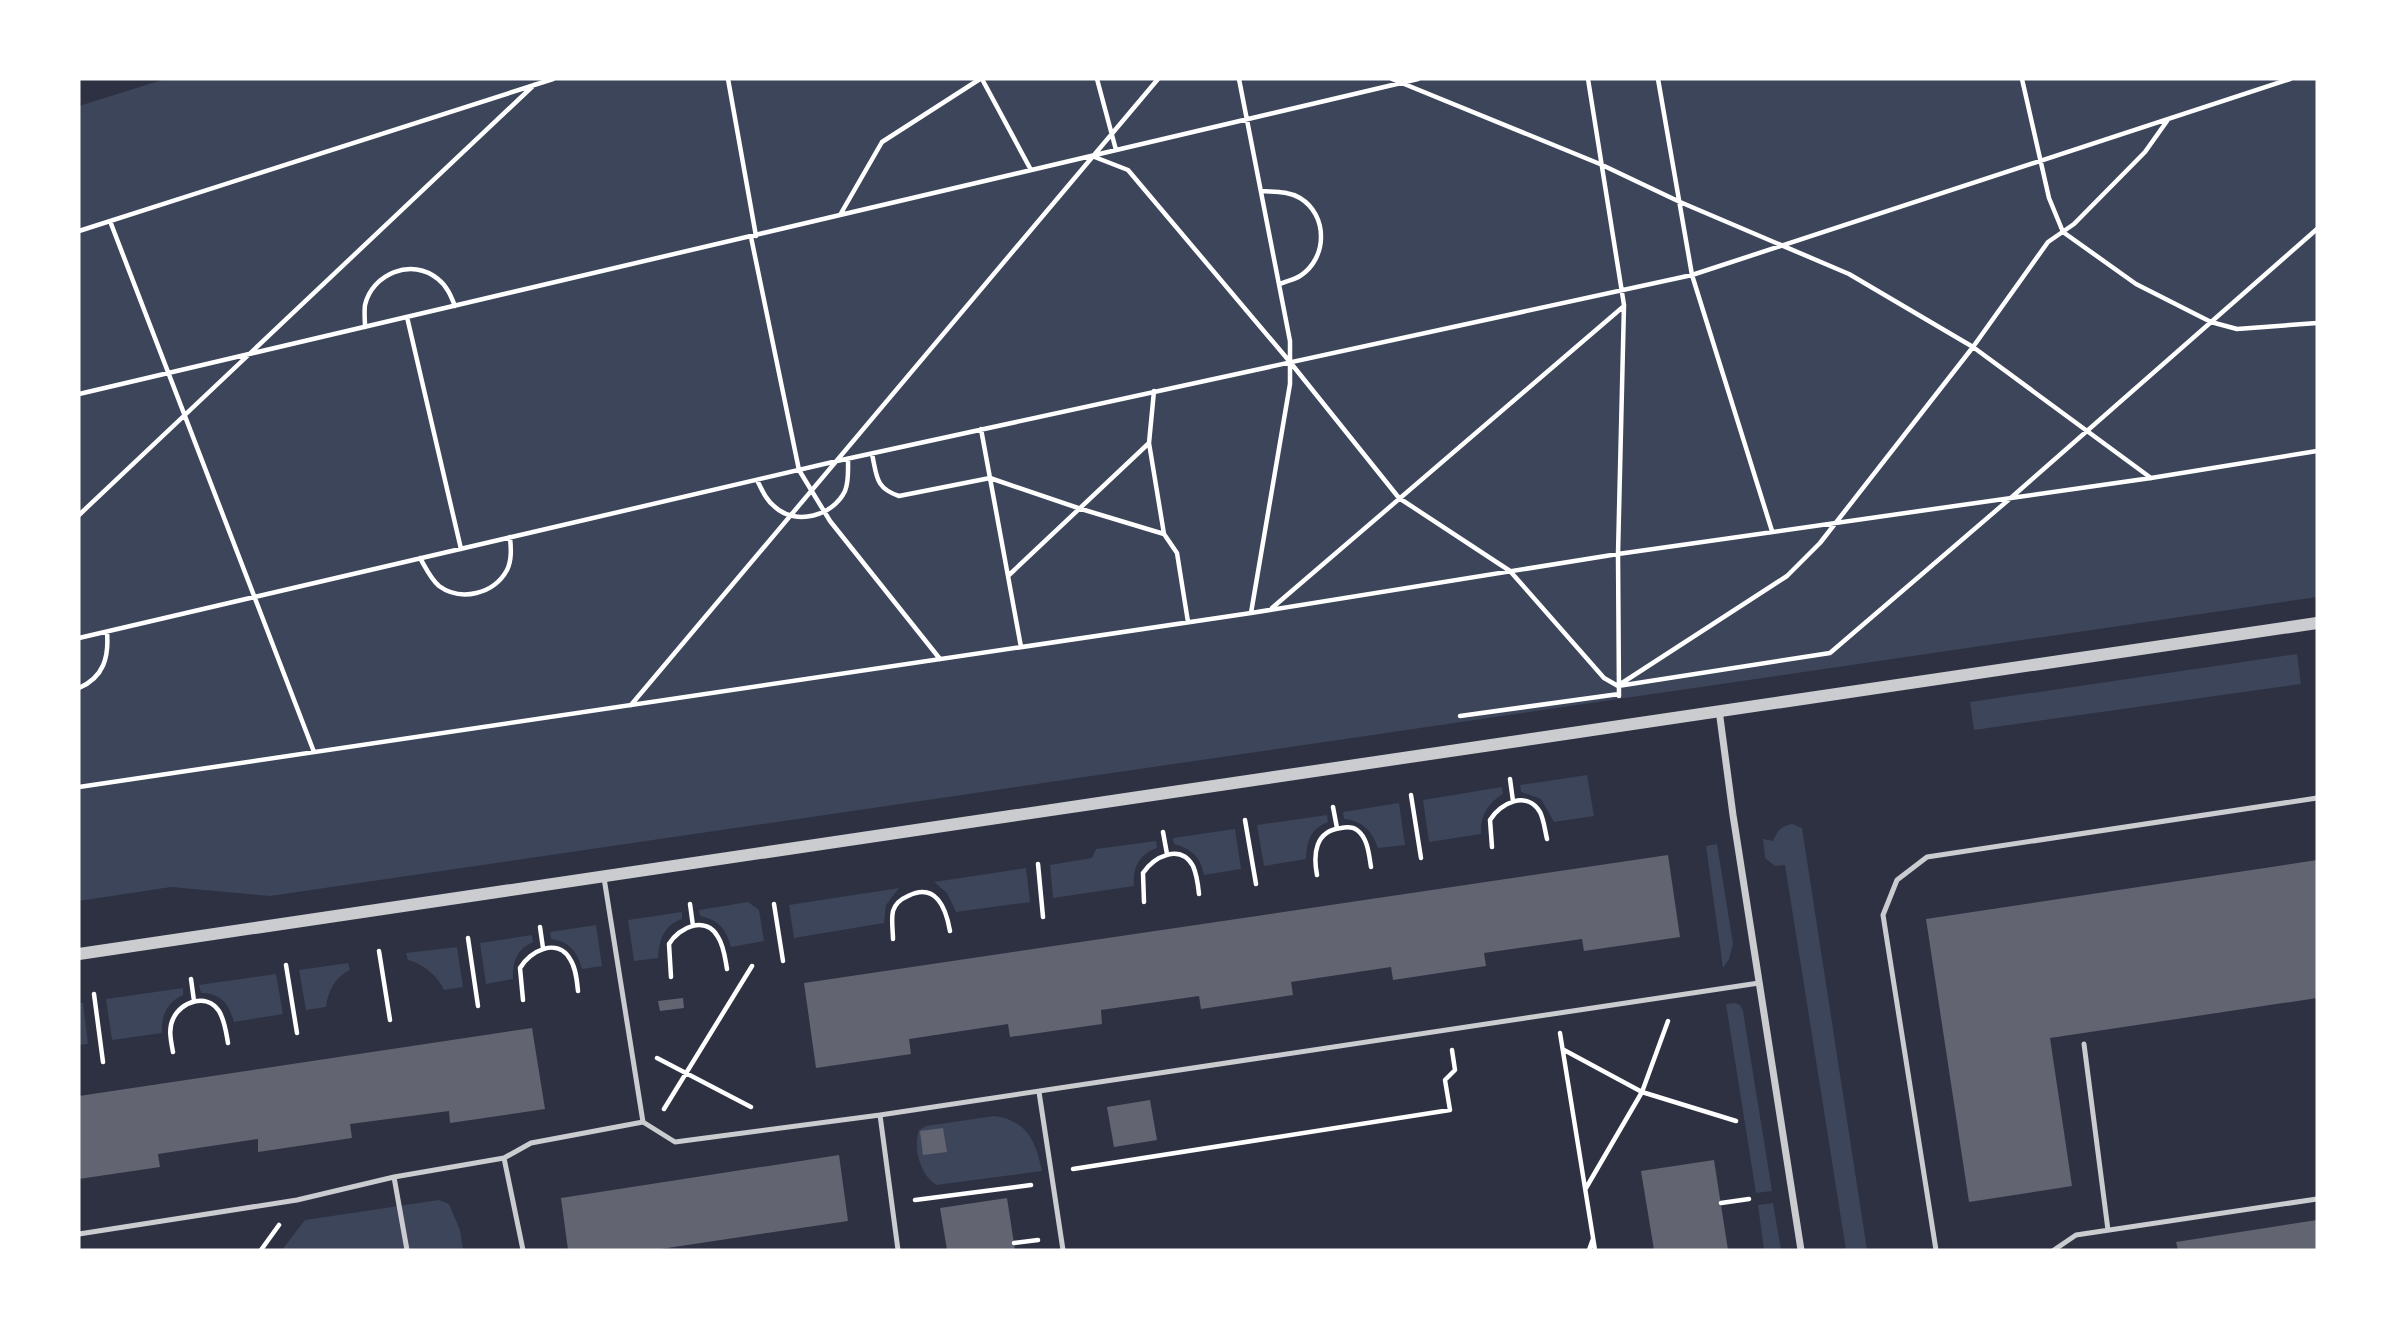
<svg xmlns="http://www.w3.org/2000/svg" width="2396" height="1329" font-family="Manrope,sans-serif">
  <rect width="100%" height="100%" fill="#2d3142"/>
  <!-- green -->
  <path fill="#3c4559" d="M 165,79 L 2317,79 L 2317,597 L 270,896 L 171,887 L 79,901 L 79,106 Z
    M 2297,654 L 2301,684 L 1974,730 L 1970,702 Z
    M 1587,775 L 1594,816 L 1554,822 L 1541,799 L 1521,792 L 1520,785 Z
    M 1502,787 L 1503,794 C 1488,803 1480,816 1481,834 L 1429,842 L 1423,800 Z
    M 1399,803 L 1405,845 L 1378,848 C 1372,831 1363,821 1344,819 L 1343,812 Z
    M 1327,815 L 1328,822 C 1310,829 1307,841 1306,859 L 1264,866 L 1257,825 Z
    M 1792,824 L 1802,828 L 1867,1250 L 1846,1250 L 1785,865 L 1775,866 L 1765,858 L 1763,839 L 1773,841 C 1777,831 1781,826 1792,824 Z
    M 1235,829 L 1241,869 L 1204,875 C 1201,858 1192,849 1174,844 L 1173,838 Z
    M 1156,841 L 1157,848 C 1140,854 1132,867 1134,886 L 1053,898 L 1050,865 L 1092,858 L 1096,849 Z
    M 1717,844 L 1733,944 L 1729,959 L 1723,968 L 1706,846 Z
    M 1026,868 L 1030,902 L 956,912 L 947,893 L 934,882 Z
    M 899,888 L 886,905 L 884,923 L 794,938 L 789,905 Z
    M 748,902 L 759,910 L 764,941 L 731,947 C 726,929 719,920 700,916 L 699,910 Z
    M 682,912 L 682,919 C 664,925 659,940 658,958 L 634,961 L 628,920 Z
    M 596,925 L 602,966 L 582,969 C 577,951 570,942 551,939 L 550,932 Z
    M 532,935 L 533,942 C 517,949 512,962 513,979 L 486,984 L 480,943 Z
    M 457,947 L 463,987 L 444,990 C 437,975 423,964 408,960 L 406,953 Z
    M 348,963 L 350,970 C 335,977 328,991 326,1007 L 306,1010 L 299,970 Z
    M 276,974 L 283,1014 L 234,1022 C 229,1004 221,993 201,993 L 199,985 Z
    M 183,988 L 183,995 C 167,1002 161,1016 162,1033 L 112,1040 L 106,999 Z
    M 79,1003 L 83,1003 L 88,1044 L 79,1045 Z
    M 1735,1003 L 1740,1005 L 1743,1011 L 1772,1191 L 1756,1193 L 1726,1004 Z
    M 994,1116 C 1027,1120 1036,1142 1042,1171 L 936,1185 C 920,1174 913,1149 919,1130 L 926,1126 Z
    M 439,1200 L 449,1204 L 460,1230 L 463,1250 L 282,1250 L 305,1220 Z
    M 1773,1203 L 1781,1250 L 1764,1250 L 1758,1205 Z"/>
  <!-- building -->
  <path fill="#626471" d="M 1668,855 L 1680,937 L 1584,951 L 1582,939 L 1484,953 L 1486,966 L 1393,980 L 1391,967 L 1291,982 L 1293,995 L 1201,1009 L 1199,996 L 1101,1010 L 1102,1024 L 1010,1037 L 1008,1024 L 909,1039 L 911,1054 L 816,1068 L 804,983 Z
    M 2317,860 L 2317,998 L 2050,1038 L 2072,1186 L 1969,1202 L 1926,919 Z
    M 683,998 L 684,1008 L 660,1011 L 658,1001 Z
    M 532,1028 L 545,1109 L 450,1123 L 449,1111 L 350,1124 L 352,1138 L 258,1152 L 258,1139 L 158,1154 L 160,1167 L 79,1179 L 79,1096 Z
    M 1150,1100 L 1157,1140 L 1114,1147 L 1107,1107 Z
    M 943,1128 L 947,1152 L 923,1155 L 920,1131 Z
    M 839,1155 L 848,1221 L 654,1250 L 568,1250 L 561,1198 Z
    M 1714,1160 L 1728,1250 L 1654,1250 L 1641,1171 Z
    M 1007,1198 L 1015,1250 L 947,1250 L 940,1208 Z
    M 2317,1220 L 2317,1250 L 2178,1250 L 2176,1242 Z"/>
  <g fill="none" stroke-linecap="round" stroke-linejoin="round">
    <!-- path -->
    <path stroke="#fff" stroke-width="4.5" d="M 728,79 L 756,236
      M 982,79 L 1031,170
      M 1097,79 L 1116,150
      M 1239,79 L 1290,341 L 1290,384 L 1251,613
      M 1392,79 L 1600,164 L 1680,202 L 1849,274 L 1973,347 L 2151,478
      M 1588,79 L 1624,305 L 1618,554 L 1619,696
      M 1658,79 L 1692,275 L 1772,531
      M 2022,79 L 2049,198 L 2063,232 L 2136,284 L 2211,322 L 2237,329 L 2317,323
      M 1092,156 L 1128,170 L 1290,362 L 1399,498 L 1510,571 L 1604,678 L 1618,686 L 1830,653 L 2013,496 L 2317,229
      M 1262,191 C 1275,192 1288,191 1300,198 C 1328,215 1328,258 1300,276 C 1294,280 1286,281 1280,284
      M 840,215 L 882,142 L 980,79
      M 110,221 L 314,752
      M 79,231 L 553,79
      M 751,237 L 799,470 L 830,521 L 940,659
      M 407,317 L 461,549
      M 365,327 C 365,320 364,312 365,305 C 372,274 412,257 438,279 C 447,286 451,296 455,306
      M 1154,391 L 1149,443 L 1164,534 L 1177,553 L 1188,622
      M 79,394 L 1418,79
      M 981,429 L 1021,647
      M 872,454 C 877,476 875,488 899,496 L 990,478 L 1078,508 L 1164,534
      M 757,480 C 762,490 766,500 775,507 C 796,526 833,516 845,491 C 849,481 848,470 848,459
      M 79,515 L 534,85
      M 420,558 C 426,568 430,578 439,586 C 461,602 494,594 507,570 C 512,560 511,548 510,537
      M 1008,576 L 1149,443
      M 1272,608 L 1624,306
      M 79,638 L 837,461 L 1692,275 L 2290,79
      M 1622,683 L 1787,576 L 1820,543 L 1973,347 L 2048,242 L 2074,224 L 2145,152 L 2167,121
      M 79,688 C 104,677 109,657 107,632
      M 631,705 L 1158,79
      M 1460,716 L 1619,694
      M 1510,779 L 1513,801
      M 79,787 L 1251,613 L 1618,554 L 2151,478 L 2317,451
      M 1411,795 L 1421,858
      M 1333,807 L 1337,828
      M 1245,820 L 1256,884
      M 1163,832 L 1167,854
      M 1492,847 L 1490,820 C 1500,803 1527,790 1540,812 C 1544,820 1545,831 1547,839
      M 1038,864 L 1043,917
      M 1317,875 C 1313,854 1315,831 1341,828 C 1346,827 1353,827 1357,830 C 1368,838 1369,855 1371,867
      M 1144,902 L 1143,873 C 1154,857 1180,843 1193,866 C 1197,875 1198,884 1199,894
      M 690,904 L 693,926
      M 774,904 L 783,961
      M 540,927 L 543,948
      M 468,938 L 478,1006
      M 893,939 C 893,931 891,920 893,911 C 895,904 901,899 908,896 C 936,882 946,908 950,931
      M 379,951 L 390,1020
      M 286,965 L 297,1033
      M 671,977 L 669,944 C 679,927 706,915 718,937 C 724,946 725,958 727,969
      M 191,979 L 194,1001
      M 94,994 L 103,1062
      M 523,1000 L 520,968 C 530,951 557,937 570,959 C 576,968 577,981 578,991
      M 1560,1033 L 1595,1250
      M 1564,1050 L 1642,1092 L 1736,1121
      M 173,1052 C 171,1041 168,1029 173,1019 C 181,1001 207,993 219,1011 C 225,1021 226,1032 228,1043
      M 657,1058 L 751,1107
      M 664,1109 L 752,966
      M 1073,1169 L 1450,1110 L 1445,1080 L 1455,1070 L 1452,1050
      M 1586,1188 L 1642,1092 L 1668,1021
      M 915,1200 L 1031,1185
      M 1721,1203 L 1749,1199
      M 1014,1243 L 1038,1240
      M 261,1250 L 279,1225
      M 1589,1250 L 1593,1239"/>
    <!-- service -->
    <path stroke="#caccd0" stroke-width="5" d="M 604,878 L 643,1122
      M 2084,1044 L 2108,1230
      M 1039,1092 L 1063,1250
      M 504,1158 L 523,1250
      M 394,1177 L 407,1250
      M 79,1234 L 297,1200 L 394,1177 L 504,1158 L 531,1143 L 643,1122 L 675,1142 L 880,1115
      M 898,1250 L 880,1115 L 1759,983
      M 1936,1250 L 1883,915 L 1897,880 L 1927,857 L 2317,798
      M 2054,1250 L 2076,1235 L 2317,1199"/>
    <!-- minor -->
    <path stroke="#caccd0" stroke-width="7" d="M 1719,710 L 1733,815 L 1801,1250"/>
    <!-- tertiary -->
    <path stroke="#caccd0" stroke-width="12" d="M 79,954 C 825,846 1571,730 2317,623"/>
  </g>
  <!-- border -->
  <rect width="2396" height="1329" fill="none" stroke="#ffffff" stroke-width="161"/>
</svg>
